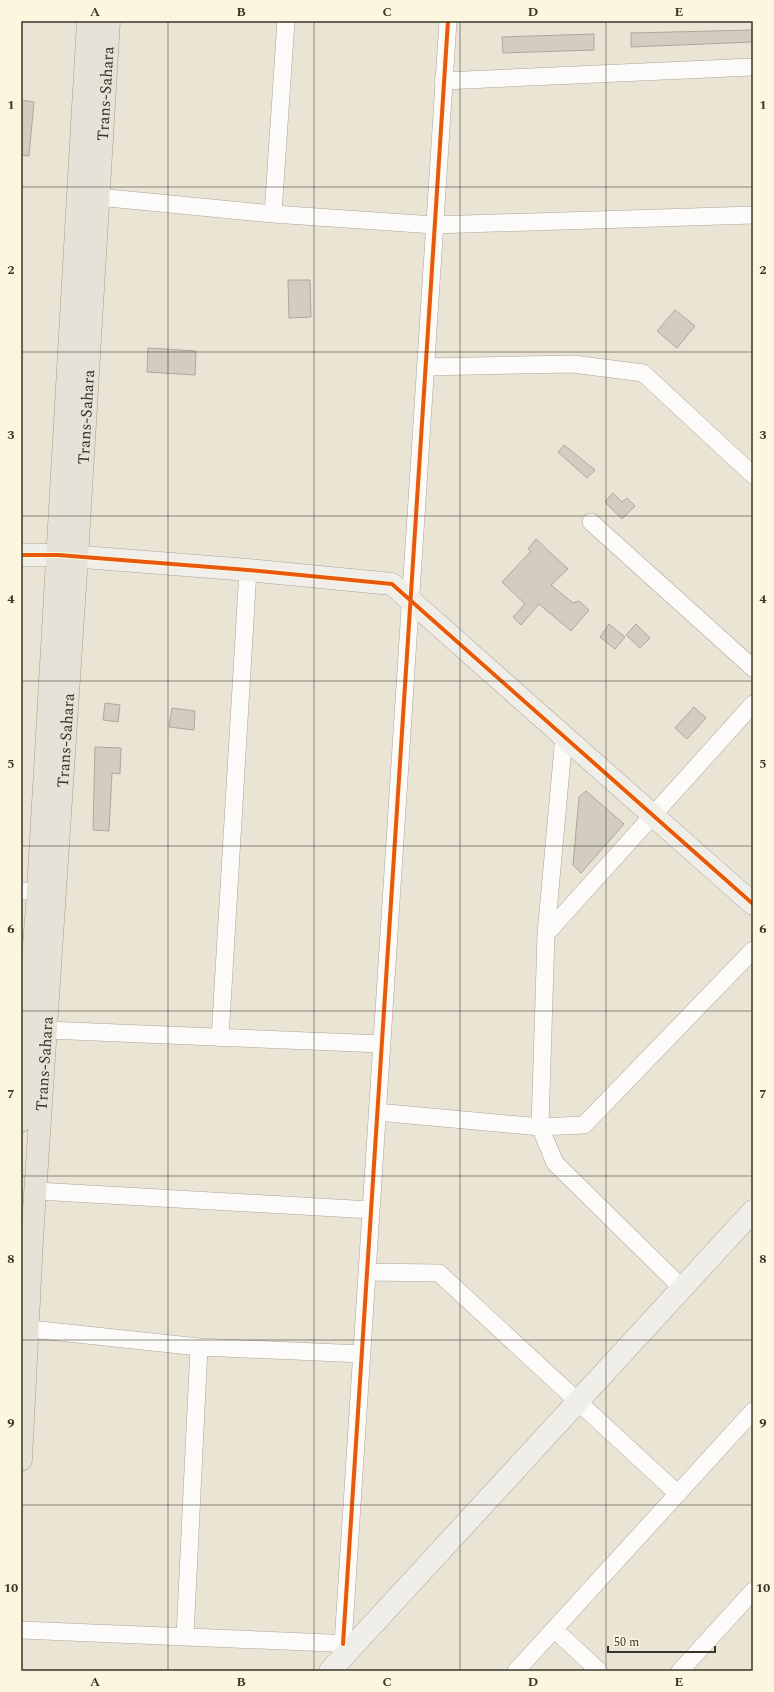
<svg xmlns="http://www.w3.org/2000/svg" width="774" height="1692" font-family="Spectral,serif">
  <rect width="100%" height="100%" fill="#eae4d4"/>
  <!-- building -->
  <path fill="#d2cdc0" stroke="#aca89b" d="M 753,30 L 753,42 L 631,47 L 631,33 Z
    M 594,34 L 594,50 L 503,53 L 502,37 Z
    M 21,100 L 34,102 L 29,156 L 21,155 Z
    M 288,280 L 310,280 L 311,317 L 289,318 Z
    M 675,310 L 695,326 L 677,348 L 657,331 Z
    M 148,348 L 196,351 L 195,375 L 147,372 Z
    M 564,445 L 595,470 L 587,478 L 558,452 Z
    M 613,493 L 622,502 L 627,498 L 635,506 L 622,519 L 605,502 Z
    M 536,539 L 568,569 L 551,585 L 573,603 L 579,601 L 589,610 L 571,631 L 539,604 L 521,625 L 513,617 L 525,604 L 502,582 L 531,551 L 528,549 Z
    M 609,624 L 625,637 L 615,649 L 600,637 Z
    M 636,624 L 650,638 L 640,648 L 626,635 Z
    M 105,703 L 120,705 L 118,722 L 103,720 Z
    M 694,707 L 706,718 L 687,739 L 675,728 Z
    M 172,708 L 195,711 L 194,730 L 169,727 Z
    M 95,747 L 121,748 L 120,774 L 112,773 L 109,831 L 93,830 Z
    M 586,791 L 624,824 L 581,873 L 573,865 L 579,797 Z"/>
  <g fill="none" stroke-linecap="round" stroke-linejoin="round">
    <defs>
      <path id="street" d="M 443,81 L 753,67
        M 98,197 L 273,214 L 434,225 L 753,215
        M 273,214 L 286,21
        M 425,367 L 573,364 L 643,373 L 753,475
        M 591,522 L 753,668
        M 564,736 L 546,934 L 540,1127 L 555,1163 L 682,1288
        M 21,891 L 38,891
        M 546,934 L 753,704
        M 47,1030 L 382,1044
        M 220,1038 L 248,570
        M 377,1112 L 540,1127 L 584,1125 L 753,950
        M 37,1191 L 371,1210
        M 367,1272 L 439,1273 L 678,1494
        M 21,1328 L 199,1347 L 362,1354
        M 554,1629 L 599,1671
        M 21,1630 L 354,1644
        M 185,1637 L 199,1347
        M 343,1644 L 448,21
        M 516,1671 L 753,1411
        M 680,1671 L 753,1591"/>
      <path id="secondary" d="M 21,555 L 58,555 L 248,570 L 392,584 L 753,904
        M 330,1671 L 753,1211"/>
      <g id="primary">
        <path d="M 21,1121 L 38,891 L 88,21"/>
        <path id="s1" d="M 21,1460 L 32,1240 L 77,557 L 109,21"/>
      </g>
    </defs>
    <!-- street casing -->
    <use href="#street" stroke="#aaa599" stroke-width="18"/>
    <!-- secondary casing -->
    <use href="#secondary" stroke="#aaa599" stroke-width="23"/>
    <!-- primary casing -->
    <use href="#primary" stroke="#a69f89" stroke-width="23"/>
    <!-- street -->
    <use href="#street" stroke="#fcfbf9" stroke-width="17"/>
    <!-- secondary -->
    <use href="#secondary" stroke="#f0eee8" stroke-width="22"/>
    <!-- primary -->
    <use href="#primary" stroke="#e5e2d7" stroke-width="22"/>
    <defs>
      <path id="cycleway" d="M 21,555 L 58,555 L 248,570 L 392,584 L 753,904
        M 343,1644 L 448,21"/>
    </defs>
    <!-- cycleway casing -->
    <use href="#cycleway" stroke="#fdf6df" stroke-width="6"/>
    <!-- cycleway -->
    <use href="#cycleway" stroke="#e8590c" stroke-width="4"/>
  </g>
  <!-- grid -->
  <path fill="none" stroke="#373428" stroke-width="1" stroke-opacity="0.55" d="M 168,21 L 168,1671M 314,21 L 314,1671M 460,21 L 460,1671M 606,21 L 606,1671M 21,187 L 753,187M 21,352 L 753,352M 21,516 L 753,516M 21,681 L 753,681M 21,846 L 753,846M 21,1011 L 753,1011M 21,1176 L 753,1176M 21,1340 L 753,1340M 21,1505 L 753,1505"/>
  <g text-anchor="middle" stroke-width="3.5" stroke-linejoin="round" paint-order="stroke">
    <!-- street labels -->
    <g font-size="16" fill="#373428" stroke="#fdf6df">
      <text dy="6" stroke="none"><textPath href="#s1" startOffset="1369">Trans-Sahara</textPath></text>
      <text dy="6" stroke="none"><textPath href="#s1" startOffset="1045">Trans-Sahara</textPath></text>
      <text dy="6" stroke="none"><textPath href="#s1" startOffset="721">Trans-Sahara</textPath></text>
      <text dy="6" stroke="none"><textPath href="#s1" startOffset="397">Trans-Sahara</textPath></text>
    </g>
  </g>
  <!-- border -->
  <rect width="774" height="1692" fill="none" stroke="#fdf6df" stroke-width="44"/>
  <!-- scale -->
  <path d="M608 1646v6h107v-6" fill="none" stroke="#373428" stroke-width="2"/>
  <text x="614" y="1646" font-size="12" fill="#373428" stroke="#fdf6df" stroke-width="3" paint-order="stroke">50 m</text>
  <rect x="22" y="22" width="730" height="1648" fill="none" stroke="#373428" stroke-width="1.5"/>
  <g font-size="13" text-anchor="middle" font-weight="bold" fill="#373428">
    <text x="95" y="16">A</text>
    <text x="241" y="16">B</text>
    <text x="387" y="16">C</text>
    <text x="533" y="16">D</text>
    <text x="679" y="16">E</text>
    <text x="11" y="109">1</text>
    <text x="763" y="109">1</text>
    <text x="11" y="274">2</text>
    <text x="763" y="274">2</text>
    <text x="11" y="439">3</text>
    <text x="763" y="439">3</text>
    <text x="11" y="603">4</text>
    <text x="763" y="603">4</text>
    <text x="11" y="768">5</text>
    <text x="763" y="768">5</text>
    <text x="11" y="933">6</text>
    <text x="763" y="933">6</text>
    <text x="11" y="1098">7</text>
    <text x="763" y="1098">7</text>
    <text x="11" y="1263">8</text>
    <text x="763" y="1263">8</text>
    <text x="11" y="1427">9</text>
    <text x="763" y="1427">9</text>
    <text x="11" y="1592">10</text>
    <text x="763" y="1592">10</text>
    <text x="95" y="1686">A</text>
    <text x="241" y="1686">B</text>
    <text x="387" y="1686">C</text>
    <text x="533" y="1686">D</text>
    <text x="679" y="1686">E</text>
  </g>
</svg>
